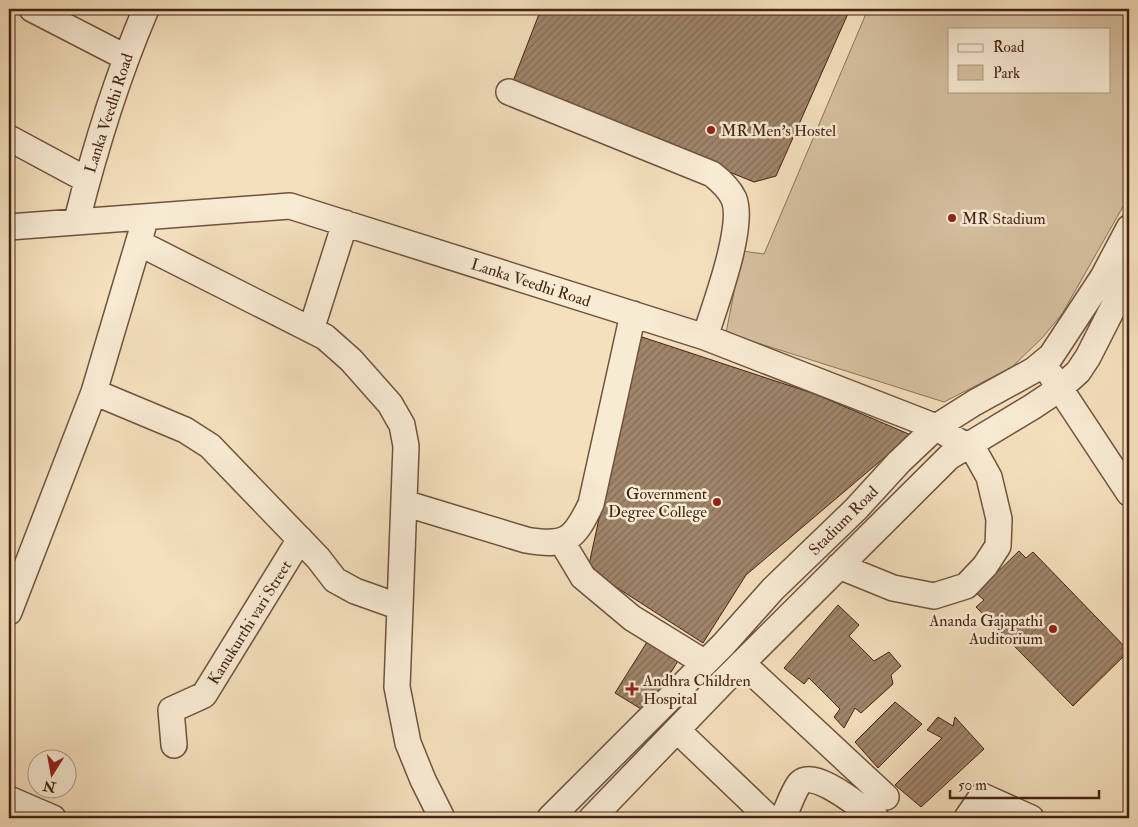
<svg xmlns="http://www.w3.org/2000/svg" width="1138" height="827" font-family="'IM FELL Double Pica',serif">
  <defs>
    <pattern id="building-hatch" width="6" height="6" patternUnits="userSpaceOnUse" patternTransform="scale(1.25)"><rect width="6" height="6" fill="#a0856b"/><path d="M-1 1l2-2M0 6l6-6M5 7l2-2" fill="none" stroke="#846c57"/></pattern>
  </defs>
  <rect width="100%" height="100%" fill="#f4e0bd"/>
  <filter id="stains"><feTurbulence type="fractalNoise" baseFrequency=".004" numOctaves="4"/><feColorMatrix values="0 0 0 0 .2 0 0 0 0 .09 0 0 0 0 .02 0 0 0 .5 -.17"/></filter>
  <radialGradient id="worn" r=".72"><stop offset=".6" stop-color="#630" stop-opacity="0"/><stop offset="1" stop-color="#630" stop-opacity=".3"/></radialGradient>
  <!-- green -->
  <path fill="#d6c0a0" stroke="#8e725a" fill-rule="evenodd" d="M 868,9 L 1129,9 L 1129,196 L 1062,314 L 1042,338 L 1012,367 L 944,402 L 726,333 L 742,251 L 764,254 ZM 949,29 L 1109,29 L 1109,91 L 949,91 Z"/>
  <!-- building -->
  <path fill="url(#building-hatch)" stroke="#452313" d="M 541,9 L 850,9 L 776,176 L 754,182 L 512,84 Z
    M 639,336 L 815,394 L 911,435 L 746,575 L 703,643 L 588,569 Z
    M 1019,551 L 1026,558 L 1033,552 L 1129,651 L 1073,706 L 976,607 L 984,600 L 976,593 Z
    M 838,605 L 859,625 L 849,636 L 874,661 L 889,652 L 901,666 L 891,675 L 893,684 L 861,713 L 855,708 L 844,728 L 834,717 L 840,709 L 809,678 L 804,684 L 784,668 Z
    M 647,642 L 678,661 L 646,712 L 615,693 Z
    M 895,702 L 922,724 L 878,768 L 855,742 Z
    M 938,717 L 953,726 L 955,717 L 984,749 L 921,807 L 895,785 L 942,738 L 927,730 Z"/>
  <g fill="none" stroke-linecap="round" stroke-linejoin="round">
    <defs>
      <path id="minor" d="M 32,9 L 125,57
        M 509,92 L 712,174 C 721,181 729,188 734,199 C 745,227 714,308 705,337
        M 9,138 L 87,180
        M 77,220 C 95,148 117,77 146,9
        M 9,227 L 290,206 L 705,337 L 936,427 L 966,446
        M 139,243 L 325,337 L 351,360 L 390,404 L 402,425 L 406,446 L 397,687 L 408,743 L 423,780 L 442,818
        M 311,330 L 345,223
        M 1051,375 L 1129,493
        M 94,392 L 185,430 L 210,446 L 318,558 L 335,580 L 355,591 L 400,607
        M 404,503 L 526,540 C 566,547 574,540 591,504 L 633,314
        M 562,542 L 583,577 L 632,618 L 705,663
        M 839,566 L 893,588 L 934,596 L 966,586 L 985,566 L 998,546 L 999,519 L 989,477 L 970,443
        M 9,612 L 94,392 L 143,227
        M 742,663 L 886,797
        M 677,730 L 769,818
        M 174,745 L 171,710 L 204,695 L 300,539
        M 9,799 L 53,818
        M 550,818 L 723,645 L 773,589 L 856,509 L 899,462 L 936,427 L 974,403 L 1034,370 L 1051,356 L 1103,277 L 1129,228
        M 592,818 L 724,681 L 949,457 L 1032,407 L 1059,389 L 1078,372 L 1088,357 L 1129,276
        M 783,818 C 787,810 794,789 800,783 C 815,768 862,809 876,818
        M 967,818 L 982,796 L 1031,818"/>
    </defs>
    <!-- minor casing -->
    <use href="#minor" stroke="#71523e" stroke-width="28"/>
    <!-- minor -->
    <use href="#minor" stroke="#f8ebd4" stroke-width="25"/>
  </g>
  <!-- markers -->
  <g fill="#8f2418" stroke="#f8ebd4" stroke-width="2">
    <circle cx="711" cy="130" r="5"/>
    <circle cx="952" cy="218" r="5"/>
    <circle cx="717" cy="502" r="5"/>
    <circle cx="1053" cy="629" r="5"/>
    <path d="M629.5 681.5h5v5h5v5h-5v5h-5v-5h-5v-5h5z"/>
  </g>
  <g text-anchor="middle" stroke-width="5" stroke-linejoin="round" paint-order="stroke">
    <!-- street labels -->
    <g font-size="16" fill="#452313" stroke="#f8ebd4">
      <text transform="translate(108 113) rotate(-72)" y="6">Lanka Veedhi Road</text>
      <text transform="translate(531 282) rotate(18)" y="6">Lanka Veedhi Road</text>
      <text transform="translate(843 520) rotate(-45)" y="6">Stadium Road</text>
      <text transform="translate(249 622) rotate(-58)" y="6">Kanukurthi vari Street</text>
    </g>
    <!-- poi labels -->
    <g font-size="16" fill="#452313" stroke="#f8ebd4" text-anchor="start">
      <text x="721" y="136">MR Men's Hostel</text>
      <text x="962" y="224">MR Stadium</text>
      <text x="707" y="499" text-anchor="end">Government<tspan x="707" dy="18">Degree College</tspan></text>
      <text x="1043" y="626" text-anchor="end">Ananda Gajapathi<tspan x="1043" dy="18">Auditorium</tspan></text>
      <text x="643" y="686">Andhra Children<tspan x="643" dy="18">Hospital</tspan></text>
    </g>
  </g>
  <!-- margin -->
  <rect width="1138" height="827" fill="none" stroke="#f4e0bd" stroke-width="30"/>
  <rect x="10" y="10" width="1118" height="807" fill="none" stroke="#452313" stroke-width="2.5"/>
  <rect x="15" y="15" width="1108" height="797" fill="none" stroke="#452313"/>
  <!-- legend -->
  <rect x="948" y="28" width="162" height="65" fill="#f8ebd4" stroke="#b09b87"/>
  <rect x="958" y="44" width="25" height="8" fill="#f8ebd4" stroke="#b09b87"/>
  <text x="993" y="52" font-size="15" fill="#452313">Road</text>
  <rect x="958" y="65" width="25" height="15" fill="#d6c0a0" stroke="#b09b87"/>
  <text x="993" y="78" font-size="15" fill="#452313">Park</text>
  <!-- north arrow -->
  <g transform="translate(52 774) rotate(191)"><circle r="24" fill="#f8ebd4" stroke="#b09b87"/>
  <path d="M0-4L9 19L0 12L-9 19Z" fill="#8f2418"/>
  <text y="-8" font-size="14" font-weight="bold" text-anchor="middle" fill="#452313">N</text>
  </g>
  <!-- scale -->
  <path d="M950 790v8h149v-8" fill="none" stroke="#452313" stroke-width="2.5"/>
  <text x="958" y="790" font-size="15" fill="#452313" stroke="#f8ebd4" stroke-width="4" paint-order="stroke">50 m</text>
  <rect width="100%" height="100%" filter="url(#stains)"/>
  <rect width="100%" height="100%" fill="url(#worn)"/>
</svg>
